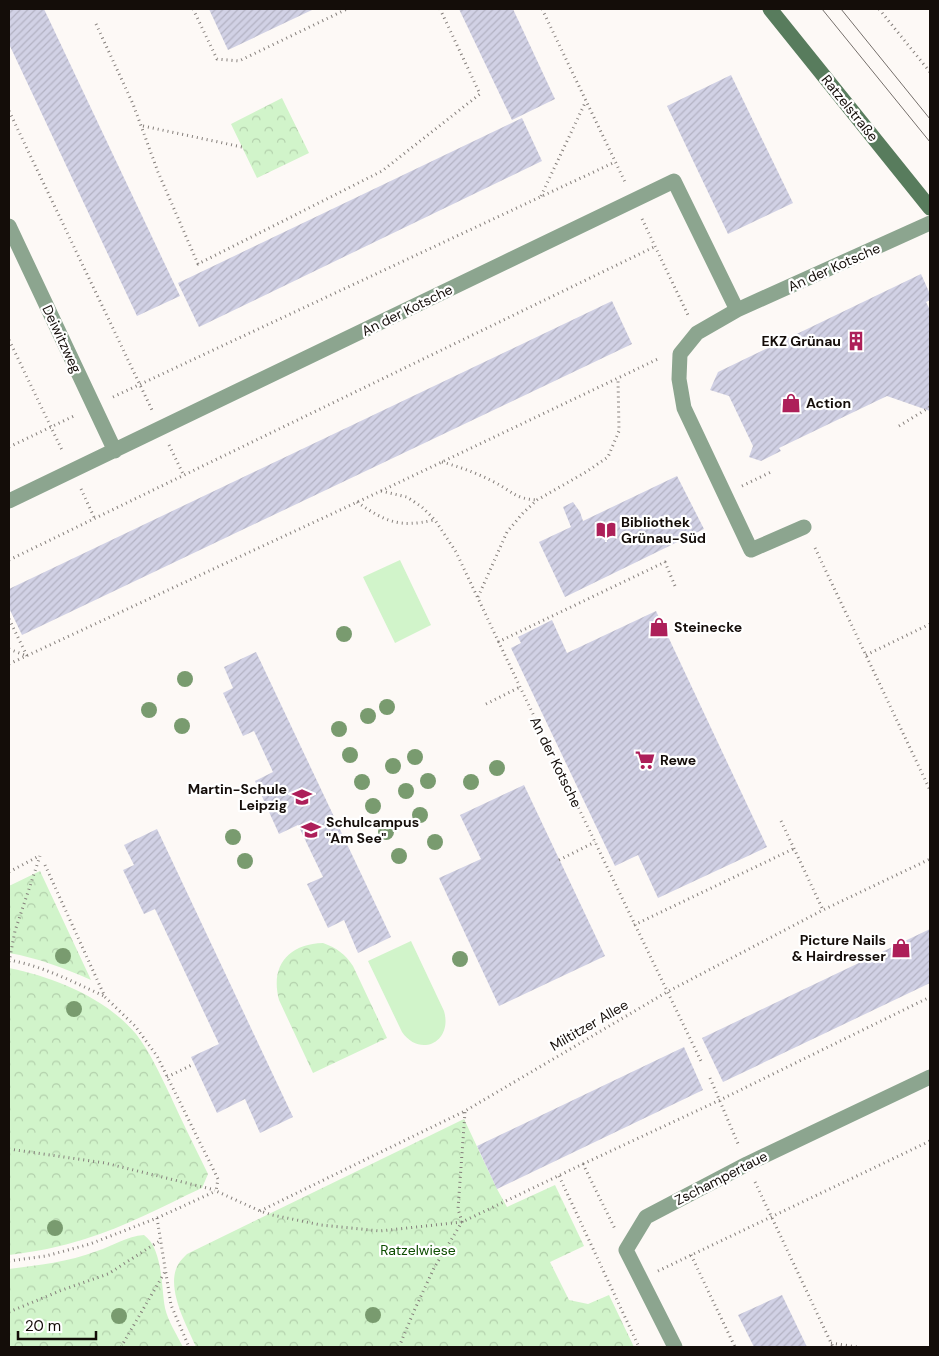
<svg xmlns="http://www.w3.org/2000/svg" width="939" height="1356" font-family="'DM Sans',sans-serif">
  <defs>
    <pattern id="park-crowns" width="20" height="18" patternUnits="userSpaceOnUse" patternTransform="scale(1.25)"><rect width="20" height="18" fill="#d1f4ca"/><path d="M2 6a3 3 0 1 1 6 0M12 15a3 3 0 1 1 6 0" fill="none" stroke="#b3d0ac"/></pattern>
    <pattern id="building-hatch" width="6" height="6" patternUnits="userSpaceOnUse" patternTransform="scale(1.25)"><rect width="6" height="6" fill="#d1d1e5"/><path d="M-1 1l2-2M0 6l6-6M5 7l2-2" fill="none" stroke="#b3b2c3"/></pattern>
  </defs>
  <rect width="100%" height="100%" fill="#fdf9f6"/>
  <!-- grass -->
  <path fill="#d1f4ca" d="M 400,560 L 431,625 L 395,643 L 363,577 Z
    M 411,941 L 444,1011 C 453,1042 420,1058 402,1032 L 368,961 Z"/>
  <!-- park -->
  <path fill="url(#park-crowns)" d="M 282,98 L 309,153 L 257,178 L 231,124 Z
    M 40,871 L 91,980 C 64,968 38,958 9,953 L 9,886 Z
    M 323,943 C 337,948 345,954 353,966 L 387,1038 L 313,1073 L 279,1000 C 270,966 288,944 323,943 Z
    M 9,968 C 54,977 106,998 136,1034 C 150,1052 160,1074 170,1095 C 182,1121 195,1148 208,1174 L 202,1188 C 163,1206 125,1227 85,1239 C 60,1247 34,1252 9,1255 Z
    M 464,1119 L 497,1189 L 507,1207 L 555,1185 L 584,1246 L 550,1262 L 569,1300 L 588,1304 L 609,1295 L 634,1347 L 196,1347 C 187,1326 164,1286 179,1263 C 181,1260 184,1257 187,1254 Z
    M 144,1235 C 163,1249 161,1286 165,1308 C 168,1321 177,1335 183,1347 L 9,1347 L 9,1269 C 39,1265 68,1262 97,1251 C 113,1246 127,1236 144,1235 Z"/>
  <!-- building -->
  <path fill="url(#building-hatch)" d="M 9,9 L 44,9 L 180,296 L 137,316 L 9,44 Z
    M 209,9 L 314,9 L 228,50 Z
    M 459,9 L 513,9 L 555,99 L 512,120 Z
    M 731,75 L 793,203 L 728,234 L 667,106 Z
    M 522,118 L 542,161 L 199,327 L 178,283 Z
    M 921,274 L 930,294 L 930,300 L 926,302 L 930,310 L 930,411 L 887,396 L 779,448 L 781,451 L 761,461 L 749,457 L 753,446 L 729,396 L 710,390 L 718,372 Z
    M 612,301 L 632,344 L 22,635 L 9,608 L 9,589 Z
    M 677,476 L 704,529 L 565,597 L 539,542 L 571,527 L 563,507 L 573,502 L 580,512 L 583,521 Z
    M 656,611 L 767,847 L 658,898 L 638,855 L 615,866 L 511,648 L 521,643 L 518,637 L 552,620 L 567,653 Z
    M 256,652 L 391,937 L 358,953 L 344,920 L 328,928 L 307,884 L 323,877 L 298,825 L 279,834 L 255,781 L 273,772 L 254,731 L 243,736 L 223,693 L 233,688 L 224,667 Z
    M 524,785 L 605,956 L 499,1006 L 439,878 L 481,859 L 460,815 Z
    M 157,829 L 293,1117 L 260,1133 L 245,1099 L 217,1113 L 191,1057 L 219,1044 L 155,909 L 144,914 L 123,870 L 134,865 L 124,845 Z
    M 930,929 L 930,983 L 723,1082 L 702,1038 Z
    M 684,1047 L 703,1090 L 497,1189 L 477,1146 Z
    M 782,1295 L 807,1347 L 754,1347 L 738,1315 Z"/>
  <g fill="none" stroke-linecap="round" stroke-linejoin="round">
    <!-- path -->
    <path stroke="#857f7b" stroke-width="3" stroke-dasharray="1 4" stroke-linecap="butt" d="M 193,9 L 217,59 L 239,61 L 347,9
      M 542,9 L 625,182
      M 879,9 L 930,72
      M 96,24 L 133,104 L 158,172 L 198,264 L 382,171 L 480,94 L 440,9
      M 9,111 L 152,410
      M 143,126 L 242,147
      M 541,196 L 586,101
      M 642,219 L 688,315
      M 9,340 L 63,452
      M 113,397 L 615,162
      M 899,426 L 930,407
      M 169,445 L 183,474
      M 9,447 L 76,415
      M 442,462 C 460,467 477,473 494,482 C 512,491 515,499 537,500
      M 742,486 L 773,471
      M 81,489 L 94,517
      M 381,491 L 407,497 L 422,507 L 435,520 L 456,552 L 520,687 L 702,1063
      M 357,502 C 386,522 399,528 434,520
      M 815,548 L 930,790
      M 9,560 L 656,246
      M 478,597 L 507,532 L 523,513 L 537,500 L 586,472 L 608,457 L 619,431 L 618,379
      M 9,619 L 27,656
      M 498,642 L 665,562 L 675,586
      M 9,649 L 27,656
      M 866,655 L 930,624
      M 9,664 L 381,491 L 660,358
      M 486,704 L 520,687
      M 781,821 L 823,910
      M 559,860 L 595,842
      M 45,865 L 105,997 L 135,1026 L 157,1056 L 218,1179 L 216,1191 L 260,1211 L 272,1215 L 321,1225 L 380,1231 L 462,1222 L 583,1164 L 615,1229
      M 9,872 L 39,856
      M 634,925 L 793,849
      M 9,960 C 43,966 73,982 104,996
      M 9,962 L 15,931 L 40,856
      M 167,1077 L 194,1064
      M 710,1078 L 739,1146
      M 9,1149 L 105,1163 L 215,1190
      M 583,1164 L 720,1100 L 930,997
      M 559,1176 L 639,1347
      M 755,1182 L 833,1347
      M 260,1211 L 465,1111 L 667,992 L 823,910 L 930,859
      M 157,1218 L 171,1305 L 189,1347
      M 691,1255 L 735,1347
      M 9,1261 L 46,1256 L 90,1244 L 157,1218 L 216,1191
      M 658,1271 L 930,1141
      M 9,1312 L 62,1290 L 108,1274 L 161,1240
      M 831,1343 L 857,1347
      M 121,1347 L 166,1270
      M 399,1347 L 414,1311 L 434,1268 L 462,1222 L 458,1209 L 465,1112"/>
    <!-- street -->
    <path stroke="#8ca58f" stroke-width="15" d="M 9,226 L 115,451
      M 737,310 L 697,333 L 680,354 L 679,379 L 684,408 L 751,550 L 804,527
      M 9,501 L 674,181 L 737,310 L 930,223
      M 675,1347 L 626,1250 L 646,1217 L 747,1164 L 930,1077"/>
    <!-- secondary -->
    <path stroke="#587c5d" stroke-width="15" d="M 770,9 L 930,208"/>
    <!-- tram -->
    <path stroke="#756f6b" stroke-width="1" d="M 822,9 L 930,142
      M 841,9 L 930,119"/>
  </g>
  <!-- trees -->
  <g fill="#799b6f">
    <circle cx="344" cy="634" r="8"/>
    <circle cx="185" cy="679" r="8"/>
    <circle cx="387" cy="707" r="8"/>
    <circle cx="149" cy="710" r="8"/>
    <circle cx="368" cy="716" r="8"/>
    <circle cx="182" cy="726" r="8"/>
    <circle cx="339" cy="729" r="8"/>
    <circle cx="350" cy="755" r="8"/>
    <circle cx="415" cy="757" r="8"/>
    <circle cx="393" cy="766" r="8"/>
    <circle cx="497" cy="768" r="8"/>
    <circle cx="428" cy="781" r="8"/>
    <circle cx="362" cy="782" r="8"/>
    <circle cx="471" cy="782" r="8"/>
    <circle cx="406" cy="791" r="8"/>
    <circle cx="373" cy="806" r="8"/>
    <circle cx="420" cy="815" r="8"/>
    <circle cx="386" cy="832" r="8"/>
    <circle cx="233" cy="837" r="8"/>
    <circle cx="435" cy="842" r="8"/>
    <circle cx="399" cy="856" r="8"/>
    <circle cx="245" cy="861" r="8"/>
    <circle cx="63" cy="956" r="8"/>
    <circle cx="460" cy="959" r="8"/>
    <circle cx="74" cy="1009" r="8"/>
    <circle cx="55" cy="1228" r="8"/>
    <circle cx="373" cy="1315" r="8"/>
    <circle cx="119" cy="1316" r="8"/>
  </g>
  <!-- icons -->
  <defs>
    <symbol id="building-bare" viewBox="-9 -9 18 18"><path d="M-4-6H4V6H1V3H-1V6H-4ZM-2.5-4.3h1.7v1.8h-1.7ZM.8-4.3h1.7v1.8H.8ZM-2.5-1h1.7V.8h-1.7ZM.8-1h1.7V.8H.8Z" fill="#ad1f59" stroke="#fff" stroke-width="2.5" paint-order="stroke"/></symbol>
    <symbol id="shop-bare" viewBox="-9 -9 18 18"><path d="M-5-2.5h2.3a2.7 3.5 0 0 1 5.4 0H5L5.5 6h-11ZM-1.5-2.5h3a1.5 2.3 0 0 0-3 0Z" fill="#ad1f59" stroke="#fff" stroke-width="2.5" paint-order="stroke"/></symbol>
    <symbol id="library-bare" viewBox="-9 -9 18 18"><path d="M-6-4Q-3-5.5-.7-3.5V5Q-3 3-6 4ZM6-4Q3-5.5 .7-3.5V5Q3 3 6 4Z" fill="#ad1f59" stroke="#fff" stroke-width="2.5" paint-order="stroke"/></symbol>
    <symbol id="supermarket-bare" viewBox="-9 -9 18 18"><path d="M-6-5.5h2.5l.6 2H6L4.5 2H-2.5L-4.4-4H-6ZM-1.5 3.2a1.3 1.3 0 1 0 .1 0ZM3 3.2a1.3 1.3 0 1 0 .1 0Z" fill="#ad1f59" stroke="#fff" stroke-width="2.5" paint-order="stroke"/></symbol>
    <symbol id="school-bare" viewBox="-9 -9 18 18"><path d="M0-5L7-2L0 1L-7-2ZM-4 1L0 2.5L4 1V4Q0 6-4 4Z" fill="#ad1f59" stroke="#fff" stroke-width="2.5" paint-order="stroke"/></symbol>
  </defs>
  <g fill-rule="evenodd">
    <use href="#building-bare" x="842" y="327" width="28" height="28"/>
    <use href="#shop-bare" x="777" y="389" width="28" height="28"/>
    <use href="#library-bare" x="592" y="516" width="28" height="28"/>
    <use href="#shop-bare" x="645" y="613" width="28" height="28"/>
    <use href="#supermarket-bare" x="631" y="746" width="28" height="28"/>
    <use href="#school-bare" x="288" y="783" width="28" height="28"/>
    <use href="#school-bare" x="297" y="816" width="28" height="28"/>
    <use href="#shop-bare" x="887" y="934" width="28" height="28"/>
  </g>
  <g text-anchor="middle" stroke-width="4.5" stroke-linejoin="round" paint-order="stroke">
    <!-- street labels -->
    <g font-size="14" fill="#140d09" stroke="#fff">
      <text transform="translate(850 108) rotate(51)" y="5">Ratzelstraße</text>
      <text transform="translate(834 267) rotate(-24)" y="5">An der Kotsche</text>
      <text transform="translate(407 310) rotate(-26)" y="5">An der Kotsche</text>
      <text transform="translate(62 339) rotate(65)" y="5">Deiwitzweg</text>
      <text transform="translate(556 762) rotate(64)" y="5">An der Kotsche</text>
      <text transform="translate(589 1025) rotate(-30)" y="5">Miltitzer Allee</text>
      <text transform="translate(721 1178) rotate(-27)" y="5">Zschampertaue</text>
    </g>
    <!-- poi labels -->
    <g font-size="14" font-weight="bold" fill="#140d09" stroke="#fff" text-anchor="start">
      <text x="841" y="346" text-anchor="end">EKZ Grünau</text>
      <text x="806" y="408">Action</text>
      <text x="621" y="527">Bibliothek<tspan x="621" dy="16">Grünau-Süd</tspan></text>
      <text x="674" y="632">Steinecke</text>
      <text x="660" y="765">Rewe</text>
      <text x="287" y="794" text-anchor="end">Martin-Schule<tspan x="287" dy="16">Leipzig</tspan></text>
      <text x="326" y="827">Schulcampus<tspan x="326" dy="16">"Am See"</tspan></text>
      <text x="886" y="945" text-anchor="end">Picture Nails<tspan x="886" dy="16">&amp; Hairdresser</tspan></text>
    </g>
    <!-- park labels -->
    <g font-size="14" fill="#0d4e00" stroke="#fff">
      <text x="418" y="1255">Ratzelwiese</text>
    </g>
  </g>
  <!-- border -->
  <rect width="939" height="1356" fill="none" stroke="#140d09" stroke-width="20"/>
  <!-- scale -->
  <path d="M18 1331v8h78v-8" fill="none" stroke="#140d09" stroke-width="2.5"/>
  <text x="25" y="1331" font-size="15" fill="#140d09" stroke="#ffffff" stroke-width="4" paint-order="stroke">20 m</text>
</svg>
